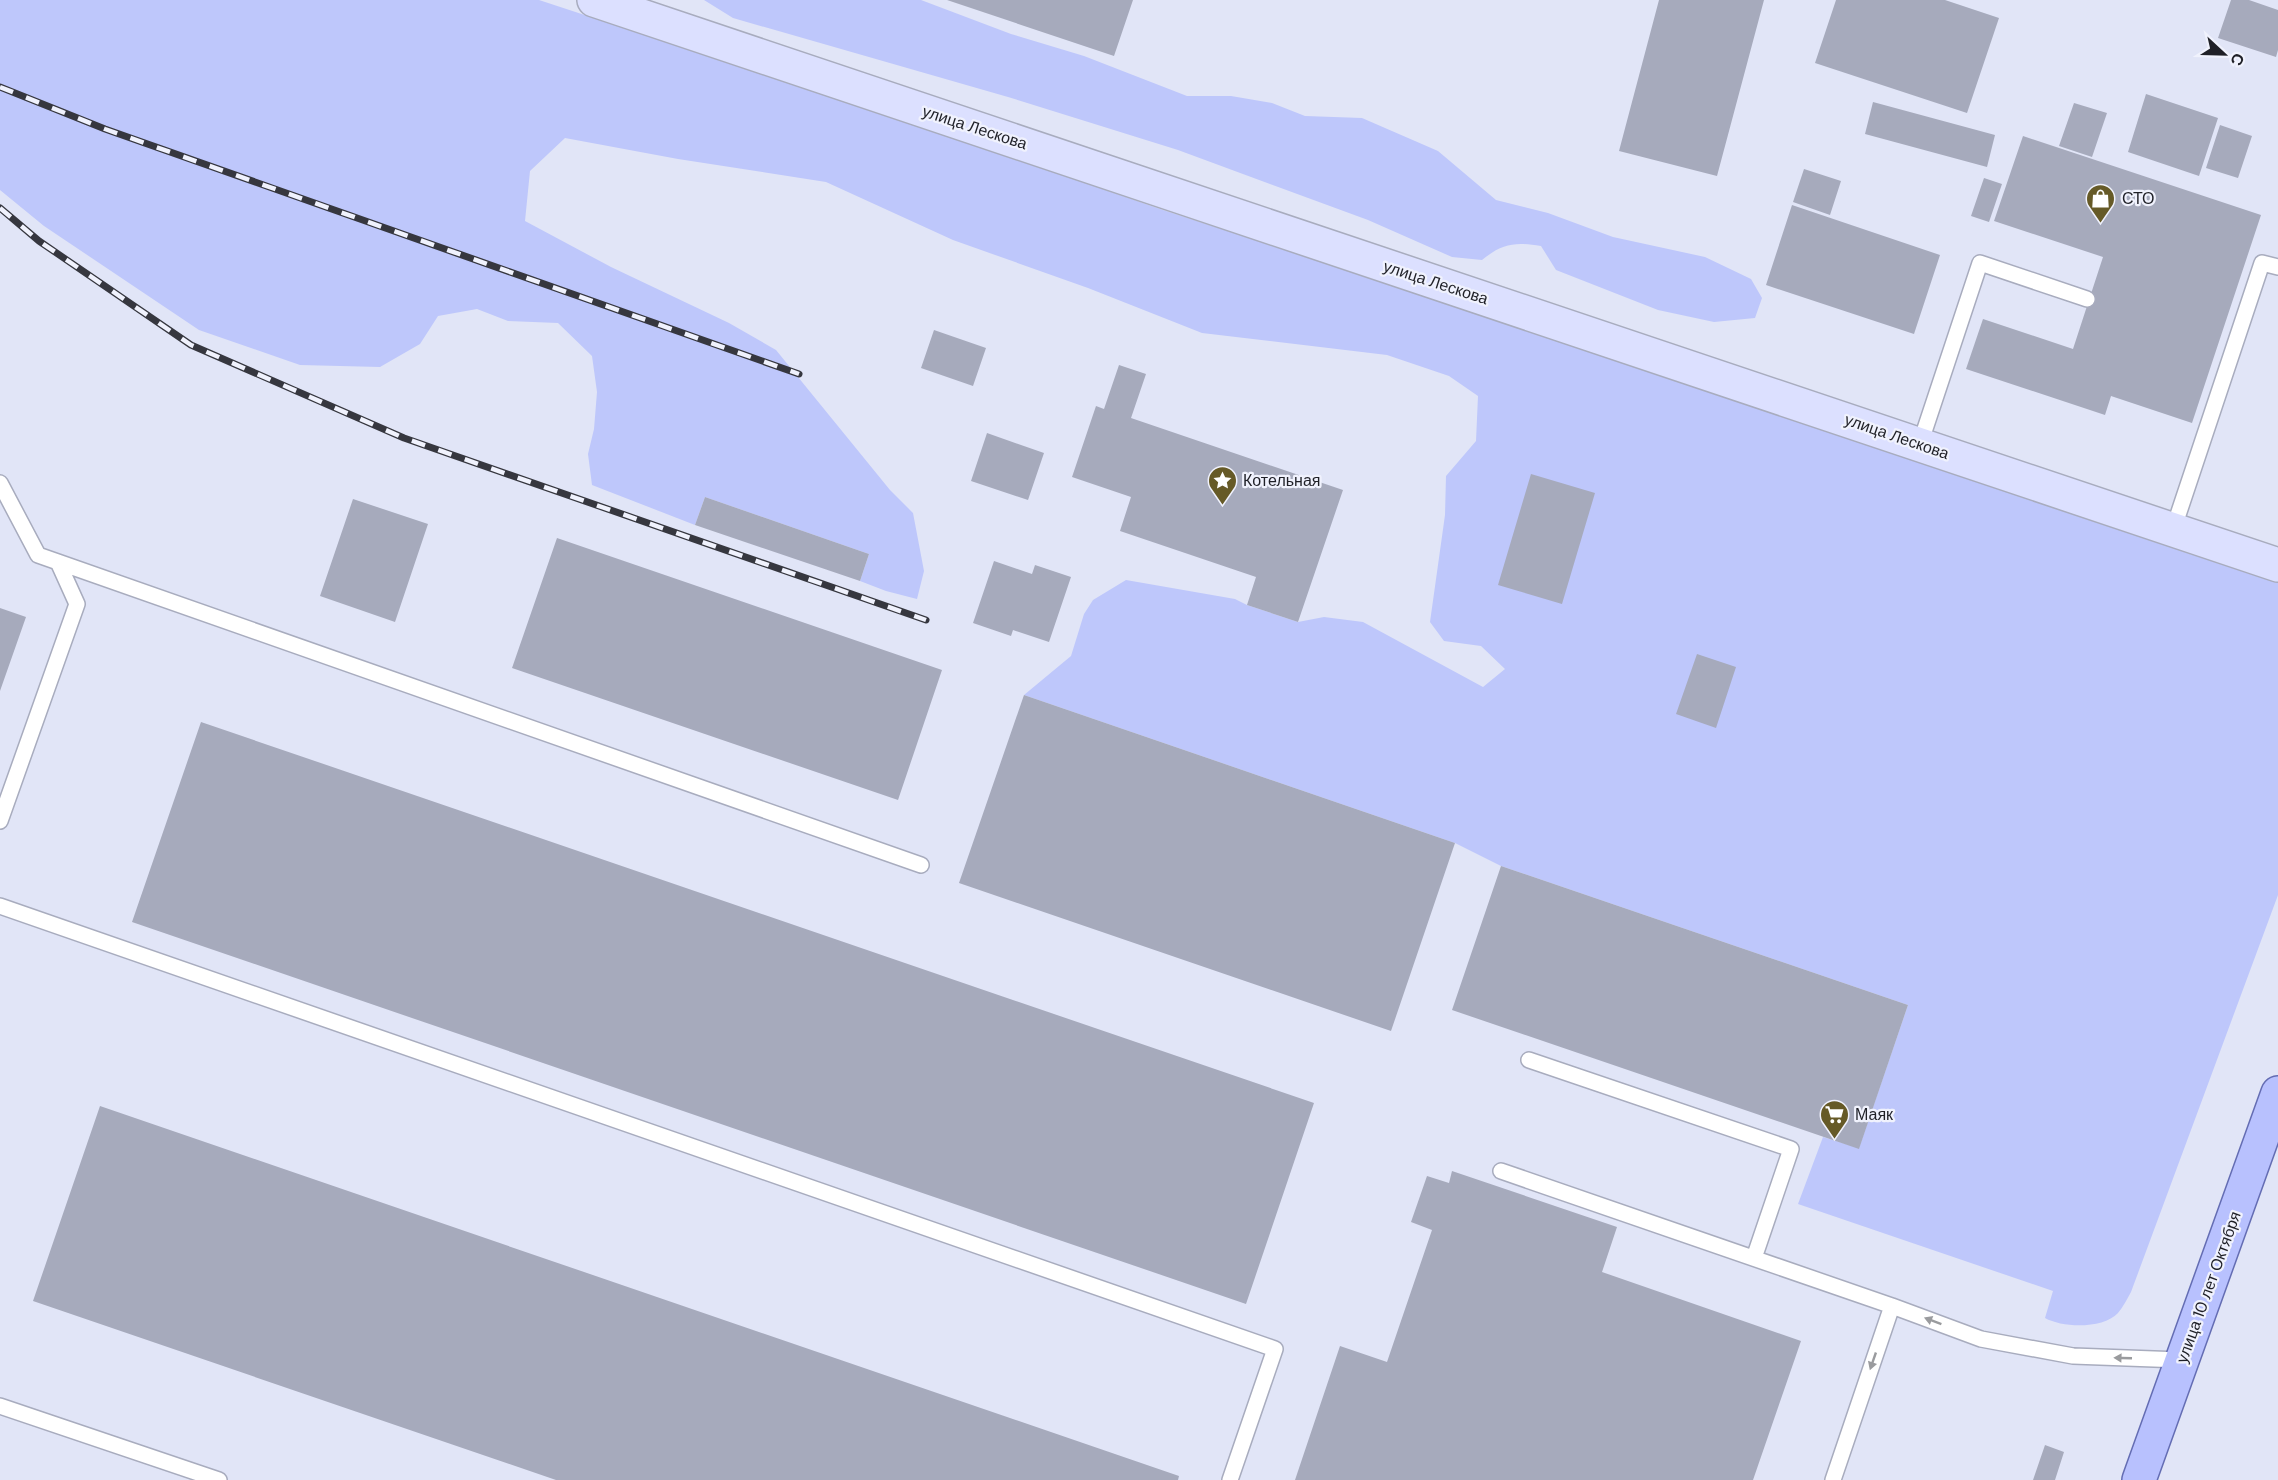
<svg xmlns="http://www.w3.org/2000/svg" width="2278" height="1480" font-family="'DM Sans',sans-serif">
  <rect width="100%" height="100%" fill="#e1e5f7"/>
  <!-- green -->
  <path fill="#bec7fb" d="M 0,0 L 539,0 L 895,117 L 1163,210 L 1725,393 L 2024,494 L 2190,554 L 2278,581 L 2278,895 L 2131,1292 C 2127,1299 2123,1307 2118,1313 C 2103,1329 2063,1328 2045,1318 L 2053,1291 L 1798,1204 L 1823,1137 L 1859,1148 L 1908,1005 L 1501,866 L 1455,843 L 1024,695 L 1071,656 L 1084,614 L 1093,600 L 1126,580 L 1235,599 L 1247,605 L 1298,622 L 1324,617 L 1363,622 L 1483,687 L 1505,669 L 1481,646 L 1444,641 L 1430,622 L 1445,515 L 1446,476 L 1476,441 L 1478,396 L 1449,376 L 1387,355 L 1202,333 L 1088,288 L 953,240 L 826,182 L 678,159 L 565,138 L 530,171 L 525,221 L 611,267 L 729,323 L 776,350 L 890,490 L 913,513 L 924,571 L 917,599 L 886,591 L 860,581 L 869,554 L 705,497 L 695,525 L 592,485 L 588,454 L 594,429 L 597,392 L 592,356 L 558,323 L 508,321 L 477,309 L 438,316 L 420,344 L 380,367 L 300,365 L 199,330 L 44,226 L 0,190 Z
    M 704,0 L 921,0 L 1011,34 L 1084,56 L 1187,96 L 1231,96 L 1272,103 L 1305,116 L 1362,118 L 1438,151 L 1496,200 L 1548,213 L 1613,237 L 1705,257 L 1751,279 L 1762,298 L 1755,318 L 1714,322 L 1658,310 L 1556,270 L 1541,246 C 1515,242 1503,243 1482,260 L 1452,257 L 1368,220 L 1178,150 L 1008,97 L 733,18 Z"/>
  <!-- building -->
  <path fill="#a6aabc" d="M 947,0 L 1133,0 L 1114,56 Z
    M 1659,0 L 1764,0 L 1717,176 L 1619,151 Z
    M 1836,0 L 1945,0 L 1999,18 L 1967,113 L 1815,63 Z
    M 2231,0 L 2249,0 L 2278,10 L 2278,50 L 2276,57 L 2218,38 Z
    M 2146,94 L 2218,118 L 2199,176 L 2128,152 Z
    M 1873,102 L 1995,135 L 1987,167 L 1865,134 Z
    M 2074,103 L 2107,113 L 2092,157 L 2059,146 Z
    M 2220,125 L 2252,136 L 2238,178 L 2206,168 Z
    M 2023,136 L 2261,215 L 2192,423 L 2111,396 L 2105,415 L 1966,369 L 1983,319 L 2073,349 L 2103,257 L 1994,221 Z
    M 1804,169 L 1841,181 L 1830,215 L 1793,202 Z
    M 1984,178 L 2002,184 L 1989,222 L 1971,216 Z
    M 1792,205 L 1940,255 L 1914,334 L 1766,285 Z
    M 934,330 L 986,348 L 973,386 L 921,368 Z
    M 1119,365 L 1146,374 L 1131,418 L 1343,490 L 1298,622 L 1247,605 L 1256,577 L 1120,531 L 1131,497 L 1072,477 L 1096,406 L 1104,409 Z
    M 987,433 L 1044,453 L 1028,500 L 971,481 Z
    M 1531,474 L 1595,493 L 1562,604 L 1498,585 Z
    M 705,497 L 869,554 L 860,581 L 695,525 Z
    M 353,499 L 428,524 L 395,622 L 320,596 Z
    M 557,538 L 942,670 L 898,800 L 512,668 Z
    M 994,561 L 1032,574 L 1035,565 L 1071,577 L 1049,642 L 1013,630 L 1011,636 L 973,623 Z
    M 0,608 L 26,617 L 0,691 Z
    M 1697,654 L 1736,667 L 1716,728 L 1676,714 Z
    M 1024,695 L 1455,843 L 1391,1031 L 959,883 Z
    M 201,722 L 1314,1103 L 1246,1304 L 132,922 Z
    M 1501,866 L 1908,1005 L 1859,1149 L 1452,1010 Z
    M 100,1106 L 1179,1476 L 1178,1480 L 556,1480 L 33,1301 Z
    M 1452,1171 L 1617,1227 L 1602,1272 L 1801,1341 L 1753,1480 L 1295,1480 L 1340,1346 L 1387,1362 L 1432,1230 L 1411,1222 L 1427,1176 L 1449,1183 Z
    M 2045,1445 L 2064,1452 L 2055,1480 L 2033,1480 Z"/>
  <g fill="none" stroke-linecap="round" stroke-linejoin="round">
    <defs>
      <path id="service" d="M 1920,444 L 1980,263 L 2087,299
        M 0,483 L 38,555 L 921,865
        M 2173,530 L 2262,263 L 2278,267
        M 0,821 L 77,604 L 58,562
        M 0,906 L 1275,1349 L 1230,1480
        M 1529,1060 L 1791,1149 L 1754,1258
        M 1501,1171 L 1892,1306 L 1981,1339 L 2073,1356 L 2181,1360
        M 0,1406 L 219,1480
        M 1833,1480 L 1892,1306"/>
      <path id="secondary" d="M 594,0 L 2278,565"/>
      <path id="primary" d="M 2139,1480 L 2278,1093"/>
    </defs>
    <!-- service casing -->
    <use href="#service" stroke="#a8acbe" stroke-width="18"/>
    <!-- secondary casing -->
    <use href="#secondary" stroke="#a8acbe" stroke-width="36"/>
    <!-- primary casing -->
    <use href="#primary" stroke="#646db3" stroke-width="36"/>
    <!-- service -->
    <use href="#service" stroke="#fff" stroke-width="15"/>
    <!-- secondary -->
    <use href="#secondary" stroke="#dce0ff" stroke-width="33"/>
    <!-- primary -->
    <use href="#primary" stroke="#b8c1fe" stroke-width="33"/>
    <defs>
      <path id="rail" d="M 0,87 L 105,129 L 799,374
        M 0,208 L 39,241 L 191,345 L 404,438 L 926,620"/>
    </defs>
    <!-- rail casing -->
    <use href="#rail" stroke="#36373f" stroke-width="7"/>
    <!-- rail -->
    <use href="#rail" stroke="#f0f2fd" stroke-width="4.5" stroke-dasharray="14" stroke-linecap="butt"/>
  </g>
  <!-- one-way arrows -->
  <defs><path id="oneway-solid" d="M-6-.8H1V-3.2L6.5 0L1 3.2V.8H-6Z" transform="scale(1.5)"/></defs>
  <g fill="#9a9b9e">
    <use href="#oneway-solid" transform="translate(1933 1321) rotate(-159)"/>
    <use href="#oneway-solid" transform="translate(2123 1358) rotate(-178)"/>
    <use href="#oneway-solid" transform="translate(1873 1361) rotate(109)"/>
  </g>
  <!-- icons -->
  <defs>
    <symbol id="shop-pin" viewBox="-11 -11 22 30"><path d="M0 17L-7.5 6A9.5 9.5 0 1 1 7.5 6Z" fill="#665a27" stroke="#f0f2fd"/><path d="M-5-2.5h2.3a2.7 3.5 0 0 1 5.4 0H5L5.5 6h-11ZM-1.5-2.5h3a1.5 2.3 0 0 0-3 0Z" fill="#fff"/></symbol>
    <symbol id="sight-pin" viewBox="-11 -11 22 30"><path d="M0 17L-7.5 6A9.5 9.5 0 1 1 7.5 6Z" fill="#665a27" stroke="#f0f2fd"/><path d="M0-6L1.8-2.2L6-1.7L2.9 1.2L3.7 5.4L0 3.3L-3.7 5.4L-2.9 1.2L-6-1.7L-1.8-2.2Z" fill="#fff"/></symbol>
    <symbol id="supermarket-pin" viewBox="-11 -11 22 30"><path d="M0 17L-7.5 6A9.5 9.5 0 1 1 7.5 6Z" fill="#665a27" stroke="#f0f2fd"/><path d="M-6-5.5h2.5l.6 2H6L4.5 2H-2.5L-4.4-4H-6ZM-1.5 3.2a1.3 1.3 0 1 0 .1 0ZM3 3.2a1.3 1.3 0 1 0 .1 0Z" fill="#fff"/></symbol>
  </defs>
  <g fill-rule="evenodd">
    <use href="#shop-pin" x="2084" y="182" width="33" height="45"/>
    <use href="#sight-pin" x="1206" y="464" width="33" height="45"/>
    <use href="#supermarket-pin" x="1818" y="1098" width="33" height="45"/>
  </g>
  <g text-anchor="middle" stroke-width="4.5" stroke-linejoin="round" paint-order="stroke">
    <!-- street labels -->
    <g font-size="16" fill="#1f2027" stroke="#f0f2fd">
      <text transform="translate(975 127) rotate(18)" y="6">улица Лескова</text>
      <text transform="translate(1436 282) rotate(18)" y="6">улица Лескова</text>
      <text transform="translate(1897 436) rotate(19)" y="6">улица Лескова</text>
      <text transform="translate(2208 1287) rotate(-70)" y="6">улица 10 лет Октября</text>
    </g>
    <!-- poi labels -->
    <g font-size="16" fill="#1f2027" stroke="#f0f2fd" text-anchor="start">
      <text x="2122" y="204">СТО</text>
      <text x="1243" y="486">Котельная</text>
      <text x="1855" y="1120">Маяк</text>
    </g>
  </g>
  <!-- north arrow -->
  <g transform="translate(2224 54) rotate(112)" stroke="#f0f2fd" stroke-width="4.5" paint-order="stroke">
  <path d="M0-4.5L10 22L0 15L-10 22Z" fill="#1f2027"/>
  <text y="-9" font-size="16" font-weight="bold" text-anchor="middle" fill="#1f2027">С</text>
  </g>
</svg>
